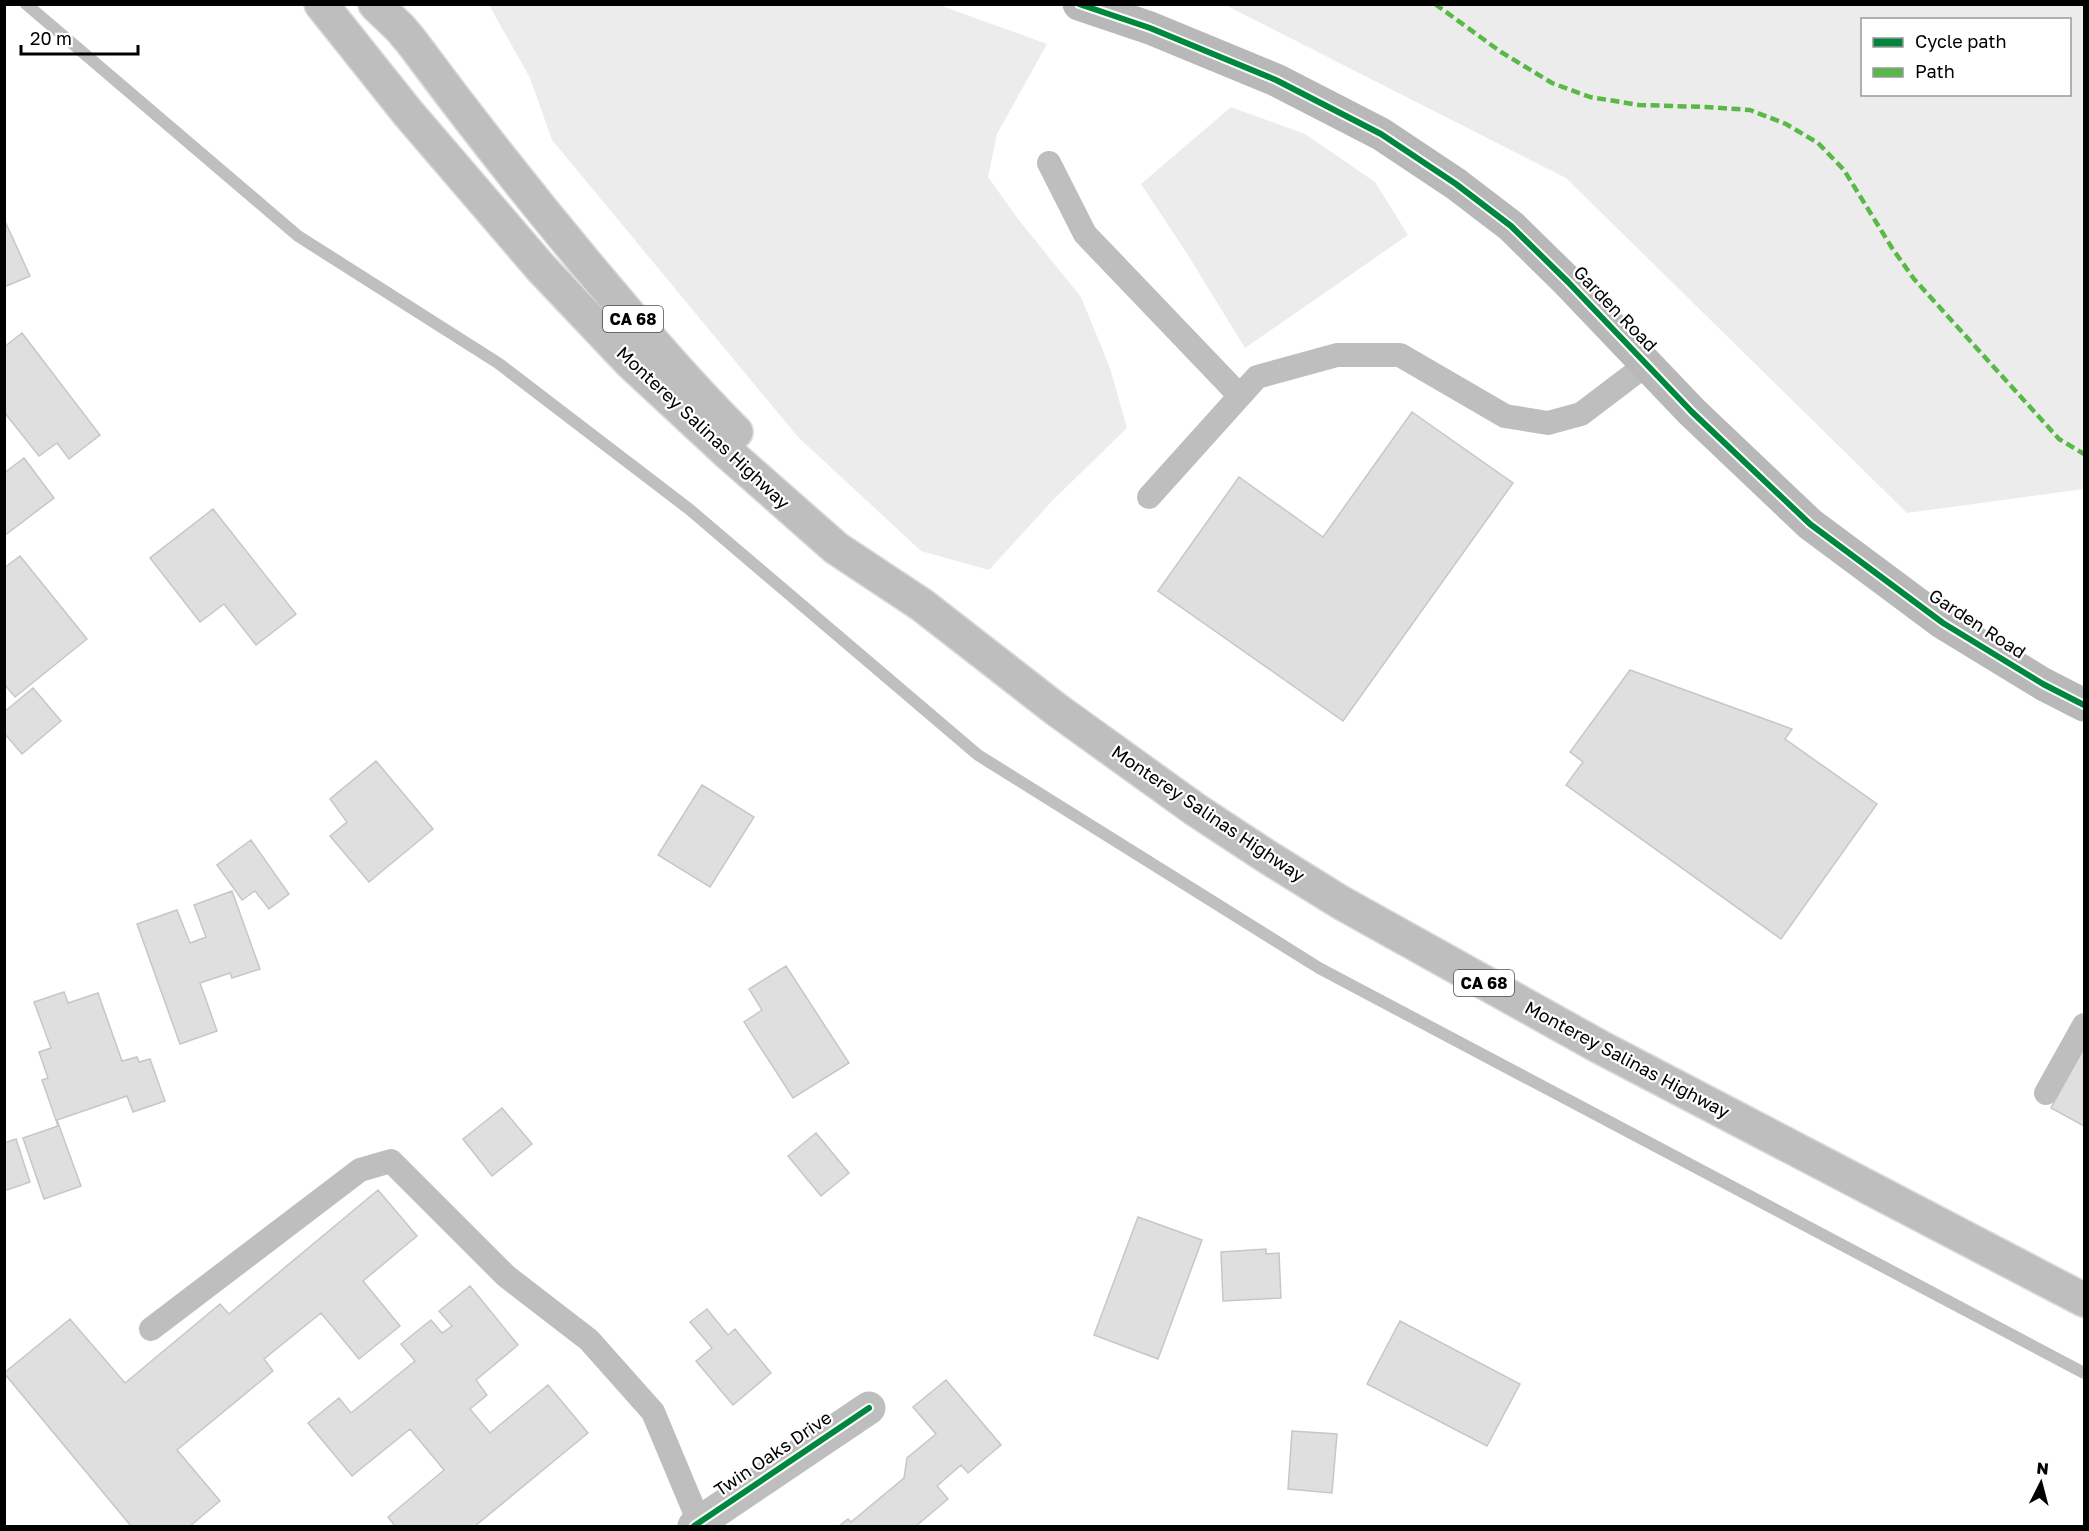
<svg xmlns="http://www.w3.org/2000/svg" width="2089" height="1531" font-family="'Golos Text',sans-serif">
  <rect width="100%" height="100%" fill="#fff"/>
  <!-- green -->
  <path fill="#ececec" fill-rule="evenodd" d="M 489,5 L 939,5 L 1047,44 L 997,134 L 988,177 L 1018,219 L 1081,297 L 1110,368 L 1127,428 L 1053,500 L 989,570 L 921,551 L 798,437 L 552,140 L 530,78 Z
    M 1225,5 L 2084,5 L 2084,489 L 1907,513 L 1566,178 ZM 1862,20 L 2070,20 L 2070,94 L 1862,94 Z
    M 1231,107 L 1305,134 L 1375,182 L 1408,235 L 1245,348 L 1186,252 L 1141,184 Z"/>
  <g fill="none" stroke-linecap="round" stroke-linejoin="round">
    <!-- stream -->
    <path stroke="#bfbfbf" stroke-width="12" d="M 26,4 L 298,236 L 498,363 L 689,509 L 978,755 L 1319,968 L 2084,1373"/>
  </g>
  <!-- building -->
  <path fill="#dfdfdf" stroke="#c7c7c7" stroke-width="1.5" d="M 4,219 L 30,276 L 4,287 Z
    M 22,333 L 100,435 L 69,459 L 57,443 L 39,456 L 4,412 L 4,347 Z
    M 1412,412 L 1513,483 L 1343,721 L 1158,591 L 1239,477 L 1323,537 Z
    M 24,458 L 54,498 L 4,536 L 4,473 Z
    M 213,509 L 296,614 L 256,645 L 224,604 L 200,622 L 150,558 Z
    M 20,556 L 87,639 L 15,697 L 4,684 L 4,568 Z
    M 1630,670 L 1792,729 L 1785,739 L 1877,804 L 1781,939 L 1566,785 L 1583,762 L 1570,752 Z
    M 33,688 L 61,721 L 22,754 L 4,733 L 4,712 Z
    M 376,761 L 433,829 L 369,882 L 330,836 L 347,822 L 330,799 Z
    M 702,785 L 754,817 L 710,887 L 658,855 Z
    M 251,840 L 289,894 L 269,909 L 255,891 L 242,900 L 217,865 Z
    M 232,891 L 260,969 L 232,978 L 230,973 L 200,983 L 217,1031 L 180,1044 L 137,924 L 177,910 L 190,943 L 206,937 L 194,905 Z
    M 786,966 L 849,1063 L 793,1098 L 744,1022 L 762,1010 L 749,989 Z
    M 64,992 L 68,1003 L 98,993 L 122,1061 L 137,1057 L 139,1062 L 150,1059 L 165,1101 L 133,1112 L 127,1096 L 57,1120 L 81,1186 L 44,1199 L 23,1138 L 58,1126 L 42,1080 L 48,1078 L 39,1052 L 51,1048 L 34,1002 Z
    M 2084,1045 L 2084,1126 L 2051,1108 Z
    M 502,1108 L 532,1144 L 492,1176 L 463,1139 Z
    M 816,1133 L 849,1173 L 821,1196 L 788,1156 Z
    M 16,1139 L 30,1182 L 4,1191 L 4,1143 Z
    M 378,1190 L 417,1236 L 363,1281 L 400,1326 L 359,1359 L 321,1313 L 264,1359 L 273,1371 L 177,1450 L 220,1501 L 190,1526 L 131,1526 L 4,1373 L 70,1319 L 125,1383 L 220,1304 L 229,1314 Z
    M 1138,1217 L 1202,1240 L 1158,1359 L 1094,1335 Z
    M 1266,1249 L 1266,1254 L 1279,1253 L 1281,1298 L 1223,1301 L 1221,1252 Z
    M 470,1286 L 518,1345 L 476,1380 L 487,1395 L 470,1409 L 490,1433 L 548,1385 L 588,1433 L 475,1526 L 395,1526 L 388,1517 L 444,1470 L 410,1429 L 352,1476 L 308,1423 L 339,1398 L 351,1413 L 415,1361 L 401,1344 L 431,1320 L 442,1333 L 452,1326 L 439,1311 Z
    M 707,1309 L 728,1335 L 735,1329 L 771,1373 L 733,1405 L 696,1361 L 712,1348 L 690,1322 Z
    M 1400,1321 L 1520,1384 L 1487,1446 L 1367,1384 Z
    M 946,1380 L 1001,1445 L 968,1473 L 961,1465 L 937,1486 L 948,1499 L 916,1526 L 839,1526 L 848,1519 L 851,1522 L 904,1478 L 907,1458 L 936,1434 L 913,1407 Z
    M 1292,1431 L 1337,1434 L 1332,1493 L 1288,1489 Z"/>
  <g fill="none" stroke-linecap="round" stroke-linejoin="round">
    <defs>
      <path id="highway" d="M 321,4 L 408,113 L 541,268 L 631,363 L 727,452 L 836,548 L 922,605 L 1057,710 L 1196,810 L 1266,856 L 1340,902 L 1600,1047 L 2084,1300
        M 375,4 L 400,28 L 411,41 C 468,118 527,193 588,266 C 636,323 684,380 736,432"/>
    </defs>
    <!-- highway casing -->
    <use href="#highway" stroke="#dbdbdb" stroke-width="36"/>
    <!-- lane -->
    <path stroke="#bebebe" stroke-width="24" d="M 1049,163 L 1085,234 L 1240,396
      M 1149,497 L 1257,377 L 1337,355 L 1400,355 L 1505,416 L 1548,423 L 1581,414 L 1647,364
      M 2046,1093 L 2084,1025
      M 151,1329 L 360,1170 L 391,1161 L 506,1276 L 589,1340 L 653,1412 L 699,1522"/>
    <!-- street -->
    <path stroke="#bebebe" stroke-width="33" d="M 694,1526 L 869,1408"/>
    <!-- secondary -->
    <path stroke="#b8b8b8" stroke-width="33" d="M 1079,4 L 1150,28 L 1276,80 L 1381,134 L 1456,184 L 1511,226 L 1568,282 L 1692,412 L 1810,524 L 1943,623 L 2043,684 L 2084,705"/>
    <!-- highway -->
    <use href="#highway" stroke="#bebebe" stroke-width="33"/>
    <!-- quiet -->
    <path stroke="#58b947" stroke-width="4.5" stroke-dasharray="9 4.5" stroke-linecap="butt" d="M 1435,4 L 1501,52 L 1552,83 L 1590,97 L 1639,105 L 1706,107 L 1750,110 L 1786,124 L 1818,143 L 1844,170 L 1892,248 L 1914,279 L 2059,439 L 2084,454"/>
    <defs>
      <path id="cycleway" d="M 1079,4 L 1150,28 L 1276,80 L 1381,134 L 1456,184 L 1511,226 L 1568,282 L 1692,412 L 1810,524 L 1943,623 L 2043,684 L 2084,705
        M 694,1526 L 869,1408"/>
    </defs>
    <!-- cycleway casing -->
    <use href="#cycleway" stroke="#fff" stroke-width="10"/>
    <!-- cycleway -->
    <use href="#cycleway" stroke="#00873e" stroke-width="6"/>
  </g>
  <g text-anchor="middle" stroke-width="4.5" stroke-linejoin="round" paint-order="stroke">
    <!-- shield labels -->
    <g fill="#fff" stroke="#4c4c4c" stroke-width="1.5">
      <rect x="603" y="306" width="60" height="26" rx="4.5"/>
      <rect x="1454" y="970" width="60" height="26" rx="4.5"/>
    </g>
    <g font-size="16" font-weight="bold" fill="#000">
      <text x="633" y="325">CA 68</text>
      <text x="1484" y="989">CA 68</text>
    </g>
    <!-- street labels -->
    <g font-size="18" fill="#000" stroke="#fff">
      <text transform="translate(1615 309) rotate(46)" y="6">Garden Road</text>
      <text transform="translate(703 428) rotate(43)" y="6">Monterey Salinas Highway</text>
      <text transform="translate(1977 624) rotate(33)" y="6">Garden Road</text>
      <text transform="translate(1208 814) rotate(34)" y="6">Monterey Salinas Highway</text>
      <text transform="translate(1627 1060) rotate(28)" y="6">Monterey Salinas Highway</text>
      <text transform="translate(773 1454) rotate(-34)" y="6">Twin Oaks Drive</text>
    </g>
  </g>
  <!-- border -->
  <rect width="2089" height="1531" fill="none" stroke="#000000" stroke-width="12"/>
  <!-- legend -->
  <rect x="1861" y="18" width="210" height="78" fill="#ffffff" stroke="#999999" stroke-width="1.5"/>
  <rect x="1873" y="38" width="30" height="9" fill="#00873e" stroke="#999999" stroke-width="1.5"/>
  <text x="1915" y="48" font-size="18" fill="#000000">Cycle path</text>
  <rect x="1873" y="68" width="30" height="9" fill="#58b947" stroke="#999999" stroke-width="1.5"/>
  <text x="1915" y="78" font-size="18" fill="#000000">Path</text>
  <!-- north arrow -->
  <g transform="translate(2041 1483) rotate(6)" stroke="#ffffff" stroke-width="4.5" paint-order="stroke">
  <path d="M0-4.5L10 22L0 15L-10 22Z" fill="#000000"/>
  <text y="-9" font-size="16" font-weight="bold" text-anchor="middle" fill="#000000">N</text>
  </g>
  <!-- scale -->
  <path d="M21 45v9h117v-9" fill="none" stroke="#000000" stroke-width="3"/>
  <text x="30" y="45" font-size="18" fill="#000000" stroke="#ffffff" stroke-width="4.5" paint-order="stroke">20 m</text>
</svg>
